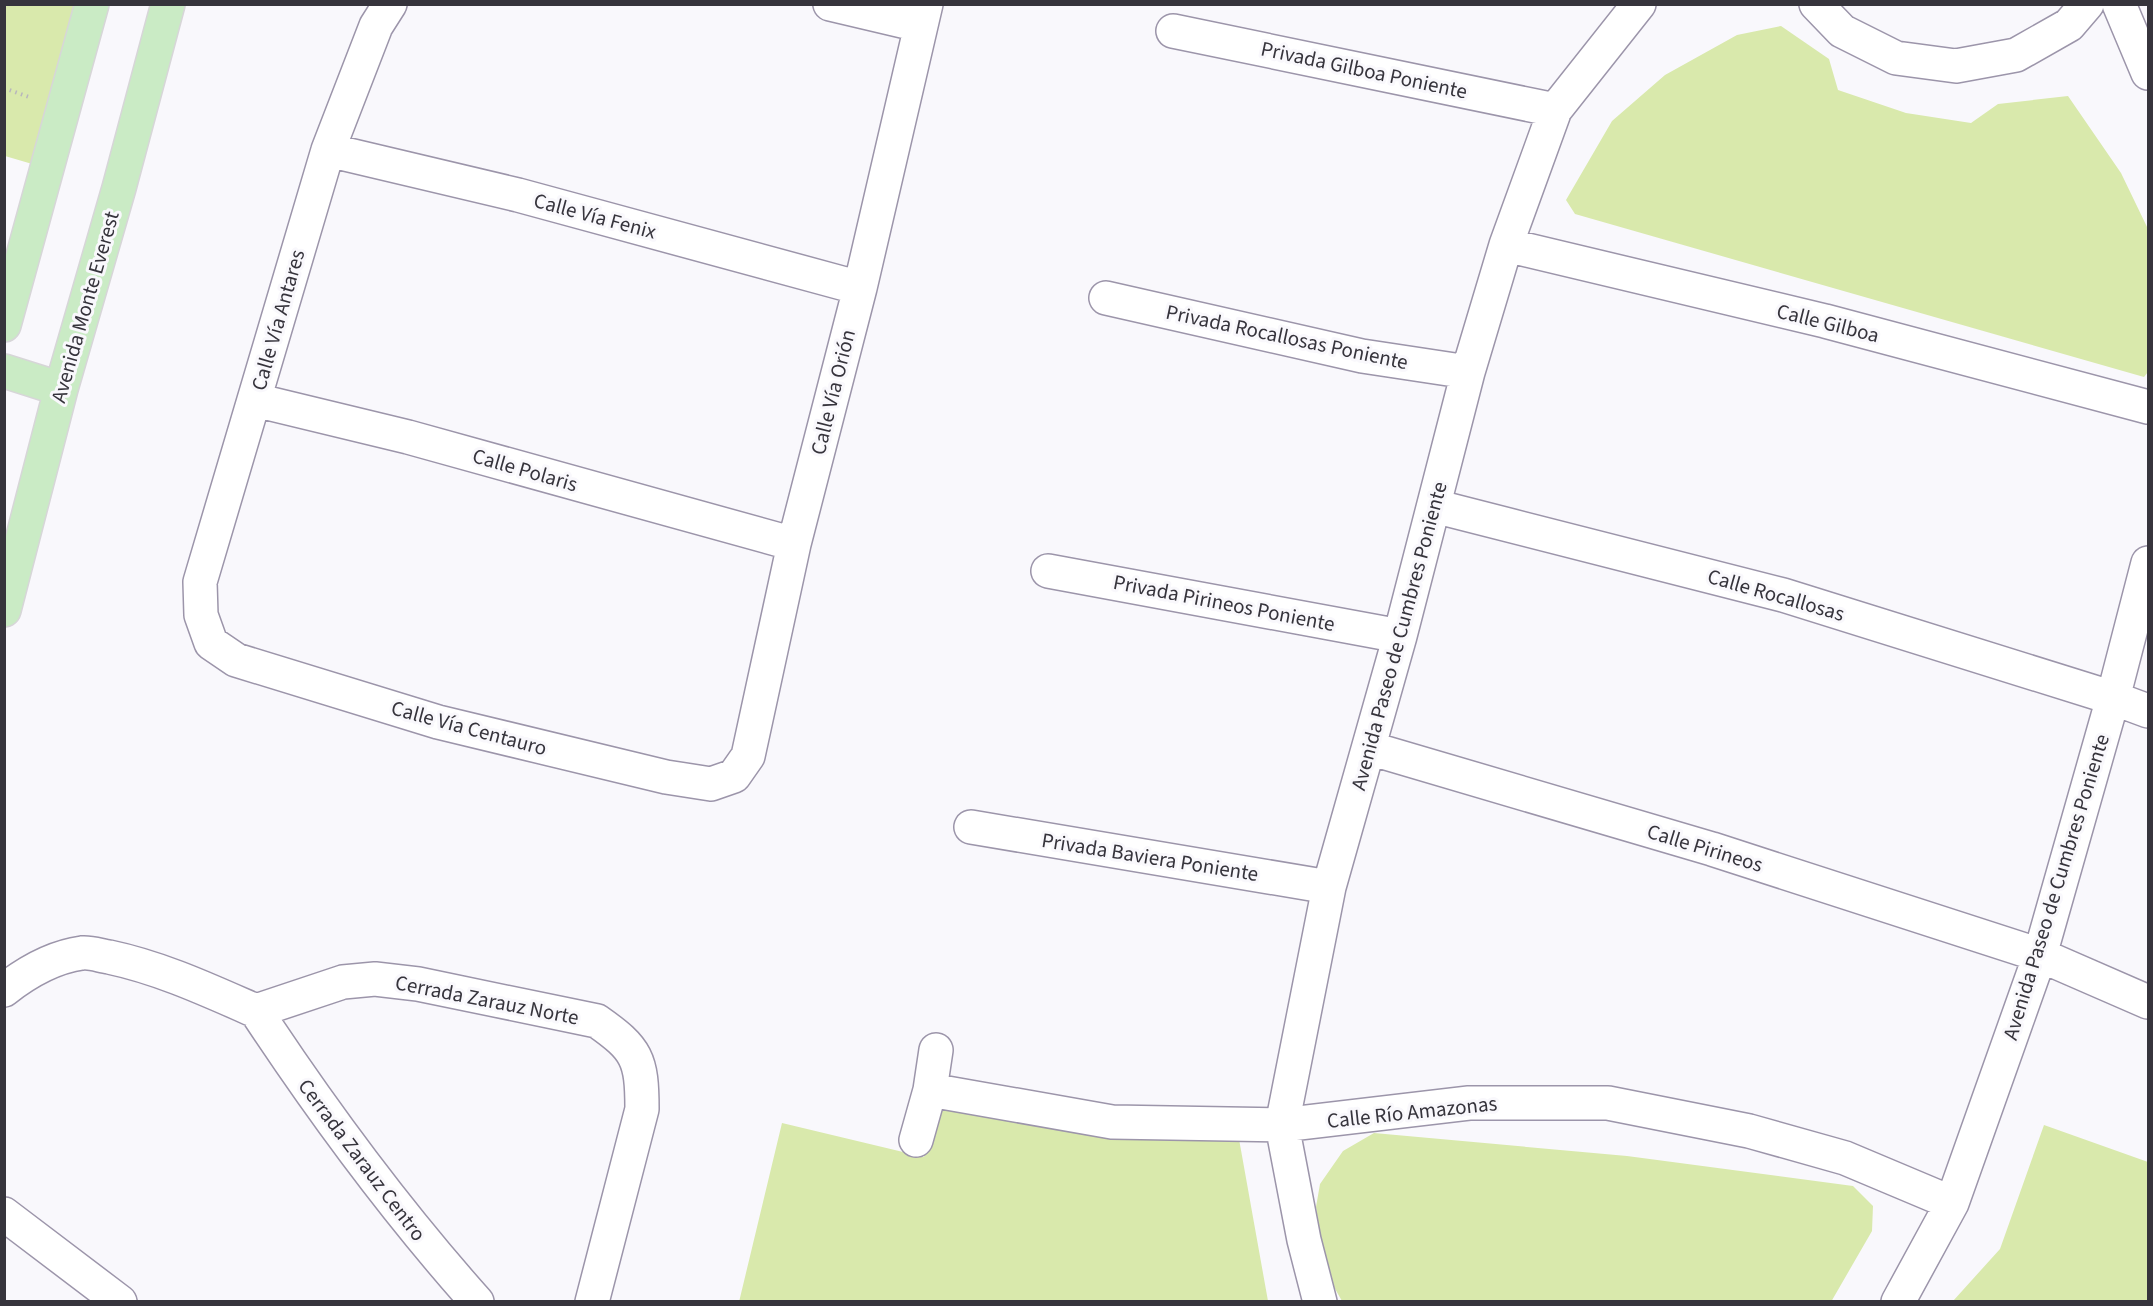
<svg xmlns="http://www.w3.org/2000/svg" width="2153" height="1306" font-family="'Source Sans 3',sans-serif">
  <rect width="100%" height="100%" fill="#f9f8fc"/>
  <!-- green -->
  <path fill="#d9e9ac" d="M 4,5 L 81,5 L 39,166 L 5,156 Z
    M 1781,26 L 1829,59 L 1838,90 L 1906,113 L 1971,123 L 1998,104 L 2068,96 L 2121,173 L 2148,229 L 2148,372 L 2144,377 L 1575,214 L 1566,200 L 1612,121 L 1665,75 L 1737,35 Z
    M 940,1094 L 1239,1139 L 1268,1301 L 739,1302 L 782,1123 L 924,1157 Z
    M 2044,1125 L 2148,1162 L 2148,1301 L 1953,1301 L 2000,1249 Z
    M 1374,1133 L 1627,1156 L 1853,1186 L 1873,1206 L 1872,1231 L 1831,1302 L 1342,1301 L 1326,1273 L 1316,1207 L 1320,1184 L 1343,1151 Z"/>
  <g fill="none" stroke-linecap="round" stroke-linejoin="round">
    <defs>
      <path id="minor" d="M 390,4 L 376,26 L 328,150 L 200,582 L 201,615 L 211,643 L 236,660 L 438,722 L 666,777 L 711,784 L 734,776 L 748,756 L 794,544 L 860,288 L 926,4
        M 830,4 L 919,25
        M 1816,4 L 1842,31 L 1896,58 L 1956,66 L 2016,55 L 2069,25 L 2087,4
        M 2119,4 L 2148,73
        M 1173,31 L 1555,110
        M 328,150 L 518,195 L 860,288
        M 1506,245 L 1825,321 L 2148,407
        M 1106,298 L 1362,356 L 1468,372
        M 255,400 L 408,437 L 794,544
        M 1434,506 L 1783,595 L 2113,698 L 2148,711
        M 1048,571 L 1400,636
        M 1369,748 L 1712,849 L 2040,955 L 2148,1002
        M 971,827 L 1329,887
        M 4,990 C 27,972 53,957 82,953 C 91,952 101,956 109,957 C 161,968 208,990 256,1011
        M 256,1011 L 343,982 L 375,979 L 418,984 L 597,1021 C 637,1049 642,1059 642,1109 L 592,1302
        M 256,1011 C 324,1114 394,1209 477,1302
        M 930,1090 L 1112,1122 L 1282,1125 L 1469,1103 L 1608,1103 L 1749,1131 L 1845,1158 L 1952,1203
        M 916,1140 L 930,1090 L 936,1050
        M 4,1214 L 120,1302
        M 1320,1302 L 1304,1240 L 1282,1125 L 1329,887 L 1400,636 L 1468,372 L 1506,245 L 1555,110 L 1639,4
        M 1898,1302 L 1952,1203 L 2040,955 L 2113,698 L 2148,563"/>
      <path id="major" d="M 4,325 L 92,4
        M 4,371 L 61,389
        M 4,610 L 61,389 L 119,188 L 168,4"/>
    </defs>
    <!-- minor casing -->
    <use href="#minor" stroke="#9c95aa" stroke-width="36"/>
    <!-- major casing -->
    <use href="#major" stroke="#d7d6d8" stroke-width="36"/>
    <!-- path -->
    <path stroke="#b8b6bc" stroke-width="4" stroke-dasharray="1.5 4.5" stroke-linecap="butt" d="M 4,88 L 29,97"/>
    <!-- minor -->
    <use href="#minor" stroke="#fff" stroke-width="33"/>
    <!-- major -->
    <use href="#major" stroke="#caebc5" stroke-width="33"/>
  </g>
  <g text-anchor="middle" stroke-width="6" stroke-linejoin="round" paint-order="stroke">
    <!-- street labels -->
    <g font-size="21" fill="#36343c" stroke="#f9f8fc">
      <text transform="translate(1364 70) rotate(12)" y="7">Privada Gilboa Poniente</text>
      <text transform="translate(595 216) rotate(15)" y="7">Calle Vía Fenix</text>
      <text transform="translate(85 307) rotate(-74)" y="7">Avenida Monte Everest</text>
      <text transform="translate(278 320) rotate(-74)" y="7">Calle Vía Antares</text>
      <text transform="translate(1828 323) rotate(14)" y="7">Calle Gilboa</text>
      <text transform="translate(1287 337) rotate(12)" y="7">Privada Rocallosas Poniente</text>
      <text transform="translate(833 392) rotate(-76)" y="7">Calle Vía Orión</text>
      <text transform="translate(525 470) rotate(16)" y="7">Calle Polaris</text>
      <text transform="translate(1776 595) rotate(16)" y="7">Calle Rocallosas</text>
      <text transform="translate(1224 603) rotate(11)" y="7">Privada Pirineos Poniente</text>
      <text transform="translate(1399 636) rotate(-75)" y="7">Avenida Paseo de Cumbres Poniente</text>
      <text transform="translate(469 728) rotate(15)" y="7">Calle Vía Centauro</text>
      <text transform="translate(1705 848) rotate(17)" y="7">Calle Pirineos</text>
      <text transform="translate(1150 857) rotate(9)" y="7">Privada Baviera Poniente</text>
      <text transform="translate(2056 887) rotate(-73)" y="7">Avenida Paseo de Cumbres Poniente</text>
      <text transform="translate(487 1000) rotate(11)" y="7">Cerrada Zarauz Norte</text>
      <text transform="translate(1412 1112) rotate(-6)" y="7">Calle Río Amazonas</text>
      <text transform="translate(362 1160) rotate(53)" y="7">Cerrada Zarauz Centro</text>
    </g>
  </g>
  <!-- border -->
  <rect width="2153" height="1306" fill="none" stroke="#36343c" stroke-width="12"/>
</svg>
